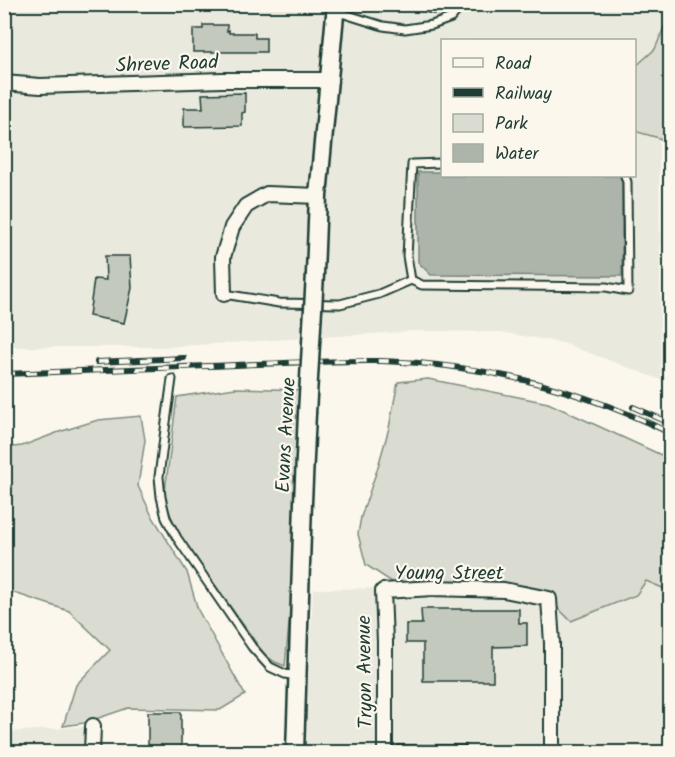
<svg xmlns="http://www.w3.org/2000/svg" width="675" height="757" font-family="Kalam,sans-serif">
  <rect width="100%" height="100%" fill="#fbf7ec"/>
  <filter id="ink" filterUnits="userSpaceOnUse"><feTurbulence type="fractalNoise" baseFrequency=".0167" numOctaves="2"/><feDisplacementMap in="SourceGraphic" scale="12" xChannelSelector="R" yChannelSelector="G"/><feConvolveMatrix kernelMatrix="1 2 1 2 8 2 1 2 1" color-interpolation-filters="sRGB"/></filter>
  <g filter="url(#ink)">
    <!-- built -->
    <path fill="#eae9de" d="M 4,5 L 667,5 L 665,25 L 655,49 L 635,67 L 634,40 L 442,40 L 442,176 L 634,176 L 635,131 L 659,138 L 661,380 L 563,343 L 500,332 L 416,331 L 166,347 L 5,347 Z
      M 646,581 L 670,591 L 670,752 L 305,752 L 313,589 L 401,588 L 425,584 L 468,582 L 526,586 L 542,595 L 543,619 L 561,611 L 571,621 Z
      M 4,590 L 7,590 L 8,732 L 93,726 L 92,752 L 5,752 Z"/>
    <!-- green -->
    <path fill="#dbdcd1" stroke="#7d8c82" stroke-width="1.5" d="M 667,5 L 670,5 L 670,144 L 659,138 L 634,131 L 635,67 L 655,49 L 665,25 Z
      M 428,379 L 548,403 L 670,459 L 670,591 L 646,581 L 636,595 L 571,621 L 549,599 L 526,586 L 468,582 L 425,584 L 401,588 L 366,565 L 358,534 L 361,517 L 377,470 L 389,428 L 398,382 Z
      M 235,388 L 302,390 L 291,603 L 285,666 L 275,662 L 264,654 L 178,533 L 164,499 L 177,397 Z
      M 141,416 L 145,440 L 138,486 L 151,514 L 187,572 L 198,610 L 245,695 L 220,710 L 128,708 L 84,723 L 63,726 L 76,685 L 110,650 L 69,611 L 5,590 L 4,448 L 22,446 L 59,432 L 98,420 Z"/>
    <!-- water -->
    <path fill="#adb4aa" stroke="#74847b" stroke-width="1.5" d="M 418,172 L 442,172 L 442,176 L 622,176 L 622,276 L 431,275 L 418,262 Z"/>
    <!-- building -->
    <path fill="#c4c9be" stroke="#1f3d34" stroke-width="1.5" d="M 415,4 L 453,4 L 449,9 L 442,13 L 433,14 L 425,12 Z
      M 203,25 L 227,25 L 227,31 L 229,30 L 229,33 L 255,33 L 255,38 L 266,38 L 266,52 L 193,52 L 193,29 L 203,29 Z
      M 245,93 L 245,112 L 242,113 L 242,126 L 184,127 L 184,108 L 203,108 L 202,94 Z
      M 105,256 L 130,256 L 132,288 L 124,323 L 89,316 L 94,279 L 106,280 Z
      M 421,609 L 519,609 L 519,623 L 527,623 L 527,646 L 493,647 L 493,681 L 423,681 L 423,643 L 406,643 L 406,624 L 422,624 Z
      M 148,712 L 181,712 L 181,752 L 148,752 Z
      M 398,745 L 466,745 L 466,752 L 398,752 Z"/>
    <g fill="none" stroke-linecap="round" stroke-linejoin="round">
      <defs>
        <path id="service" d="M 335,11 L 383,26 L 405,29 L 432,25 L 451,18 L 463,4
          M 411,280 L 407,256 L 412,164 L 442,163
          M 224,294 L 279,303 L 340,304 L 379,294 L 411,280 L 422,285 L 606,287 L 628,291 L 627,182 L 625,176
          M 172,379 L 164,437 L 159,477 L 161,497 L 166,518 L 177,538 L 252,647 L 270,667 L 285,674 L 297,676"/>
        <path id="minor" d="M 4,83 L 40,86 L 222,80 L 330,80
          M 224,294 L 223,257 L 232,227 L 246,206 L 267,194 L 318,196
          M 92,752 L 93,726
          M 385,752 L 385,642 L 383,591 L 433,588 L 504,590 L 549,599 L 552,643 L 552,752"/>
        <path id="tertiary" d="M 315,274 L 318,196 L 336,4
          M 295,752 L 303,502 L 307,413"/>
      </defs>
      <!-- service casing -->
      <use href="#service" stroke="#1f3d34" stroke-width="11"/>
      <!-- minor casing -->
      <use href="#minor" stroke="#1f3d34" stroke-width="18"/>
      <!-- tertiary casing -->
      <use href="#tertiary" stroke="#1f3d34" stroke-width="21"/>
      <!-- service -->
      <use href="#service" stroke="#fbf7ec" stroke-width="7"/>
      <!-- minor -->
      <use href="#minor" stroke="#fbf7ec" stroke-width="14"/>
      <!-- tertiary -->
      <use href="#tertiary" stroke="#fbf7ec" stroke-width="16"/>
      <defs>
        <path id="rail" d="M 97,362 L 184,358
          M 4,374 C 73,371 141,369 209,366 C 266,364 324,360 382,361 C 483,364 580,389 670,433
          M 633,407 L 670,423"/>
      </defs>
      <!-- rail casing -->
      <use href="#rail" stroke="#1f3d34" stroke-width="6"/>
      <!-- rail -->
      <use href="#rail" stroke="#fbf7ec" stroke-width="4" stroke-dasharray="11" stroke-linecap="butt"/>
      <defs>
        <path id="tertiary-bridge" d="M 307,413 L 315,274"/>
      </defs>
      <!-- tertiary-bridge casing -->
      <use href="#tertiary-bridge" stroke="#1f3d34" stroke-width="21" stroke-linecap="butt"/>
      <!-- tertiary-bridge -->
      <use href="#tertiary-bridge" stroke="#fbf7ec" stroke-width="16"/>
    </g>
  </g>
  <g text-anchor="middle" stroke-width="4.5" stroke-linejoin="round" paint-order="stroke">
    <!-- street labels -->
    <g font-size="20" fill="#1f3d34" stroke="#fbf7ec">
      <text transform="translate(167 63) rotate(-2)" y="7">Shreve Road</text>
      <text transform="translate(285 435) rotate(-87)" y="7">Evans Avenue</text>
      <text x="449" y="579">Young Street</text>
      <text transform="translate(364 672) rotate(-91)" y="7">Tryon Avenue</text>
    </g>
  </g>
  <!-- margin -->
  <rect width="675" height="757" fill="none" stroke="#fbf7ec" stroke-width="24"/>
  <rect x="12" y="12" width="651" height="733" fill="none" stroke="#1f3d34" stroke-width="2" filter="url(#ink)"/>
  <!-- legend -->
  <rect x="441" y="39" width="195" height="138" fill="#fbf7ec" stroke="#a3ada2" stroke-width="1.5"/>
  <rect x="453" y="58" width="30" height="9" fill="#fbf7ec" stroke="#a3ada2" stroke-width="1.5"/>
  <text x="495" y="69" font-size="18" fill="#1f3d34">Road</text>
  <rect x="453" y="88" width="30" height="9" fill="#1f3d34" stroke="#a3ada2" stroke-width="1.5"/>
  <text x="495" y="99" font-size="18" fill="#1f3d34">Railway</text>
  <rect x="453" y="114" width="30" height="18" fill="#dbdcd1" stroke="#a3ada2" stroke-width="1.5"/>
  <text x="495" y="129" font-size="18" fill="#1f3d34">Park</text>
  <rect x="453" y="144" width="30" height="18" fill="#adb4aa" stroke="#a3ada2" stroke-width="1.5"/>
  <text x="495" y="159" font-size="18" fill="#1f3d34">Water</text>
</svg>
